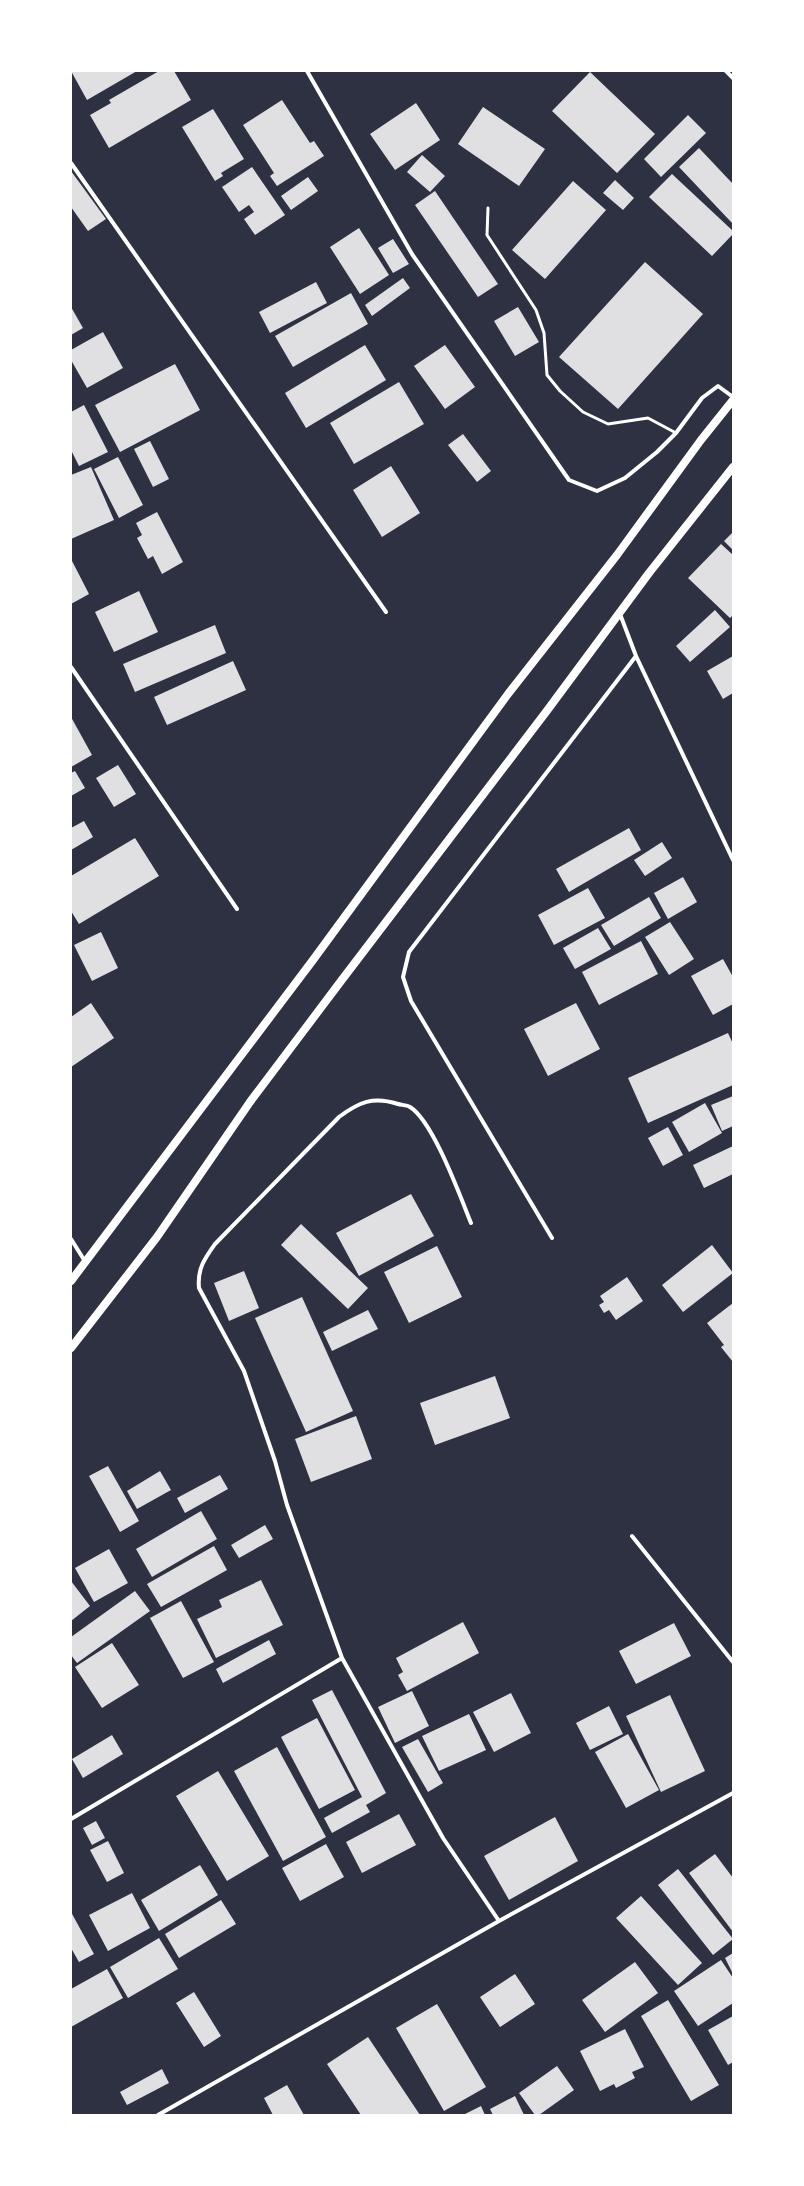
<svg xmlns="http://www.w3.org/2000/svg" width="804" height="2186" font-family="'Work Sans',sans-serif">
  <rect width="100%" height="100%" fill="#2d3142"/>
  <!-- building -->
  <path fill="#e0e0e3" d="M 71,71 L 137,71 L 87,100 Z
    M 159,71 L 174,71 L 191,100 L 109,148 L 90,115 L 111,103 L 109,100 Z
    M 590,72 L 655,134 L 617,173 L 552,111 Z
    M 282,100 L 310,143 L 314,141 L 324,156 L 277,186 L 270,176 L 274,173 L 243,125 Z
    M 416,103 L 440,140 L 395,170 L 370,134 Z
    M 483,107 L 545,149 L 519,186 L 458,144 Z
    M 213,109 L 244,159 L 221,173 L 223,176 L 215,181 L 182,127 Z
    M 688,115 L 706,133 L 661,177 L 644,159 Z
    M 699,148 L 733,184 L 733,224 L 679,167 Z
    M 422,155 L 445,176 L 430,192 L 407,172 Z
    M 252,167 L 285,215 L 255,235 L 244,219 L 254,212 L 249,205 L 239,212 L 222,187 Z
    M 71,171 L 106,219 L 88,231 L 71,207 Z
    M 672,174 L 733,231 L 733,234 L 712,256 L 649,197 Z
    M 308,177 L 318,191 L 291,210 L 281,196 Z
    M 615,180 L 634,198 L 623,210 L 603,193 Z
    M 573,181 L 606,210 L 545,279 L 512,250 Z
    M 435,191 L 498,284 L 478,297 L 415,205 Z
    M 359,228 L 389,275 L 360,294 L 330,247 Z
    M 393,239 L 409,264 L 393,273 L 378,248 Z
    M 645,262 L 703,314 L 618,409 L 559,357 Z
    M 403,278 L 410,288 L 372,316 L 365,305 Z
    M 316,282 L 327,303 L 270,333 L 259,312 Z
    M 351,293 L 368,324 L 293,367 L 275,336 Z
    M 71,307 L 83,328 L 71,335 Z
    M 518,307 L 539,342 L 515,356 L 494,321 Z
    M 103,332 L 123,368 L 87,388 L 71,360 L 71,350 Z
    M 365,345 L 386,380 L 306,428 L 285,393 Z
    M 445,345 L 475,387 L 445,409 L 414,366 Z
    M 175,364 L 200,410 L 120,452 L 95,405 Z
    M 399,382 L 424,424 L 354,464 L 330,423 Z
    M 84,405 L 108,452 L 79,466 L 71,450 L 71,412 Z
    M 463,434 L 491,471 L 477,482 L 448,445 Z
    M 150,441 L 169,479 L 153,487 L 134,449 Z
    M 118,457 L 143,505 L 119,518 L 94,469 Z
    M 391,466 L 420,513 L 382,537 L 353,490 Z
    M 91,467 L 114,520 L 71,539 L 71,475 Z
    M 157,512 L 183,562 L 162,574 L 153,556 L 148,559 L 137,538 L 142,535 L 136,523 Z
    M 733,532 L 733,550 L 724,541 Z
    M 721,544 L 733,555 L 733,615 L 730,618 L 688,578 Z
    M 71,559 L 89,594 L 71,604 Z
    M 139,591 L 158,632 L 114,652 L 95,612 Z
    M 715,610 L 730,627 L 690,662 L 676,646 Z
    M 215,625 L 226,653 L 135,692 L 123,664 Z
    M 733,656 L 733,693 L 723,699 L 707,671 Z
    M 233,661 L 246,690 L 167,725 L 154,697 Z
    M 71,717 L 92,755 L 71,767 Z
    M 118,765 L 136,794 L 114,807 L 96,778 Z
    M 75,771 L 85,788 L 71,796 L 71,773 Z
    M 84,821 L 93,837 L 71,850 L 71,828 Z
    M 629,828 L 641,850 L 569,892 L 556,869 Z
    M 135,838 L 159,876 L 79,924 L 71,911 L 71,876 Z
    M 662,842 L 672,858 L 645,876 L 634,860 Z
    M 683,877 L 697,902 L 668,919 L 654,893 Z
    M 588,888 L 605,918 L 554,945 L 538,915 Z
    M 649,897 L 661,918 L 614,946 L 601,925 Z
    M 670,922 L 694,959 L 669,975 L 645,937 Z
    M 598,928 L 611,949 L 575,969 L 563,948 Z
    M 101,932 L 118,968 L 92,981 L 74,945 Z
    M 641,941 L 658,974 L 599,1005 L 582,972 Z
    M 723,959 L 733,977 L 733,1004 L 713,1015 L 691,976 Z
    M 91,1003 L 114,1038 L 71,1067 L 71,1017 Z
    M 576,1003 L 600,1049 L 548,1076 L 524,1029 Z
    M 728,1033 L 733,1044 L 733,1085 L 648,1123 L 628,1078 Z
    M 733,1096 L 733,1126 L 722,1131 L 711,1105 Z
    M 705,1103 L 722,1133 L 689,1152 L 672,1122 Z
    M 668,1127 L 683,1155 L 663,1166 L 648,1138 Z
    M 733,1146 L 733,1174 L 704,1188 L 693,1165 Z
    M 411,1194 L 434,1236 L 359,1276 L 336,1233 Z
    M 301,1224 L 368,1288 L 348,1309 L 281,1245 Z
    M 712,1245 L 733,1273 L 683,1312 L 662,1285 Z
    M 437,1246 L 462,1297 L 409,1323 L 384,1272 Z
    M 244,1271 L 259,1308 L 229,1321 L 214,1283 Z
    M 627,1277 L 643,1301 L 616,1320 L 609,1310 L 604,1313 L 599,1305 L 604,1302 L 600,1296 Z
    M 302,1297 L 353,1411 L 306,1432 L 255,1318 Z
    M 733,1303 L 733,1362 L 721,1347 L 724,1345 L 707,1323 Z
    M 368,1310 L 378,1329 L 332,1351 L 323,1332 Z
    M 495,1376 L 510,1418 L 435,1445 L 420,1403 Z
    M 356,1416 L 372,1459 L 311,1482 L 295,1439 Z
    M 108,1466 L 139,1521 L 120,1532 L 89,1476 Z
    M 160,1471 L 171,1490 L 137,1509 L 127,1491 Z
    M 220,1475 L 228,1489 L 185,1513 L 177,1498 Z
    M 201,1511 L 217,1539 L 152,1577 L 136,1549 Z
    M 265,1525 L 273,1539 L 239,1558 L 231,1545 Z
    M 214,1546 L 227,1570 L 161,1607 L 147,1584 Z
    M 109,1549 L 128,1583 L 94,1602 L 75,1568 Z
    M 261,1580 L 283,1625 L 216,1658 L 197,1619 L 222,1607 L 219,1600 Z
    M 71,1581 L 90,1606 L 71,1621 Z
    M 135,1591 L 150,1611 L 77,1663 L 71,1655 L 71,1637 Z
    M 181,1601 L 214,1662 L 183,1678 L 150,1618 Z
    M 463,1622 L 479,1653 L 407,1691 L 398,1675 L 403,1672 L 396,1658 Z
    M 674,1623 L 691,1656 L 636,1684 L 619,1651 Z
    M 269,1640 L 276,1654 L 223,1683 L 216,1669 Z
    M 112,1643 L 139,1685 L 102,1708 L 75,1667 Z
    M 332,1690 L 386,1793 L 366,1805 L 370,1812 L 332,1833 L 324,1818 L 362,1797 L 312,1700 Z
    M 412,1691 L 429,1726 L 395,1743 L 378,1707 Z
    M 511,1693 L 531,1733 L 494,1752 L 473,1712 Z
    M 670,1695 L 705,1771 L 661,1792 L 626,1716 Z
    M 609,1706 L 623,1734 L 590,1750 L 576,1723 Z
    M 469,1714 L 486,1750 L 439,1771 L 422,1736 Z
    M 317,1718 L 355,1790 L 319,1809 L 281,1737 Z
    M 628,1734 L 659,1790 L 626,1808 L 595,1752 Z
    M 112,1735 L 123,1754 L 83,1778 L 72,1759 Z
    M 418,1739 L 443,1783 L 428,1792 L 402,1747 Z
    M 277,1747 L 326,1837 L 283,1861 L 234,1771 Z
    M 218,1771 L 269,1856 L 227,1881 L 176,1796 Z
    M 399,1814 L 416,1845 L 362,1873 L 346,1842 Z
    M 555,1817 L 578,1861 L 509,1900 L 484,1856 Z
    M 96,1821 L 105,1838 L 92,1845 L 83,1828 Z
    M 108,1841 L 124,1873 L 107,1882 L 90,1850 Z
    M 326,1844 L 344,1877 L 300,1901 L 282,1868 Z
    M 715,1854 L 733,1878 L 733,1932 L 689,1873 Z
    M 200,1865 L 218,1895 L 159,1931 L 141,1900 Z
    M 678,1869 L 733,1939 L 713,1955 L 658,1885 Z
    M 132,1893 L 150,1928 L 108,1951 L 89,1915 Z
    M 641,1896 L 702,1963 L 678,1985 L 616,1918 Z
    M 221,1900 L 236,1924 L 179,1958 L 165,1934 Z
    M 71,1912 L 94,1954 L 79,1962 L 71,1948 Z
    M 159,1938 L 178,1969 L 128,1998 L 110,1967 Z
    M 733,1953 L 733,1974 L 725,1958 Z
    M 721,1960 L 733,1978 L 733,2003 L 698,2026 L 674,1991 Z
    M 635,1962 L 658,1993 L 605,2032 L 582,2000 Z
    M 107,1969 L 123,1998 L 71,2027 L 71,1989 Z
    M 515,1974 L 535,2004 L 500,2027 L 480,1997 Z
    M 194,1992 L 221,2036 L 204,2047 L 176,2003 Z
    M 668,2000 L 719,2085 L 691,2101 L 641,2016 Z
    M 437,2004 L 486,2087 L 444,2111 L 396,2028 Z
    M 733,2016 L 733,2062 L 728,2065 L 708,2030 Z
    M 625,2029 L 644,2067 L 632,2072 L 635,2078 L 616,2088 L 614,2084 L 600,2091 L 580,2051 Z
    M 368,2037 L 420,2115 L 361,2115 L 327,2064 Z
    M 557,2066 L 574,2090 L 539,2115 L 535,2115 L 519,2093 Z
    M 162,2069 L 169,2083 L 127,2105 L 120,2092 Z
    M 287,2085 L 304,2115 L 273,2115 L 264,2098 Z
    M 515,2096 L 524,2115 L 493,2115 L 490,2109 Z
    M 481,2106 L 485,2115 L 463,2115 Z"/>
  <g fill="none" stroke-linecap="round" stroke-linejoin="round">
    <!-- service -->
    <path stroke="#fff" stroke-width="3" d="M 488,208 L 487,235 L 536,310 L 544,333 L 547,375 L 560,391 L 583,412 L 608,424 L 648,418 L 676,433"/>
    <!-- minor -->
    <path stroke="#fff" stroke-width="4" d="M 307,71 L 412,254 L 569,480 L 597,491 L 625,478 L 657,452 L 676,433 L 702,398 L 718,386 L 733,397
      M 726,71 L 733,78
      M 71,163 L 386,612
      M 620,614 L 636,656 L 733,860
      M 71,667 L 237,909
      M 552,1238 L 411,1001 L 403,977 L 409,952 L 636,656
      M 71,1239 L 86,1263
      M 632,1536 L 733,1662
      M 342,1658 L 443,1838 L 499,1921
      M 71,1819 L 342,1658 L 287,1505 L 275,1461 L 244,1371 L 199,1288 C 197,1269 205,1258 215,1244 L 339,1117 C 359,1102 373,1096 398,1104 C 401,1105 407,1105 410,1107 C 433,1121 460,1196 471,1223
      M 158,2115 L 499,1921 L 733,1793"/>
    <!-- secondary -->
    <path stroke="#fff" stroke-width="8" d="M 71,1281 L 313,960 L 508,694 L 617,555 L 701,440 L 733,400
      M 71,1348 L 157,1237 L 250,1102 L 341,981 L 546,712 L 649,573 L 733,467"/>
  </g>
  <!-- border -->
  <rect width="804" height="2186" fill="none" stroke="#ffffff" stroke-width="144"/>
</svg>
